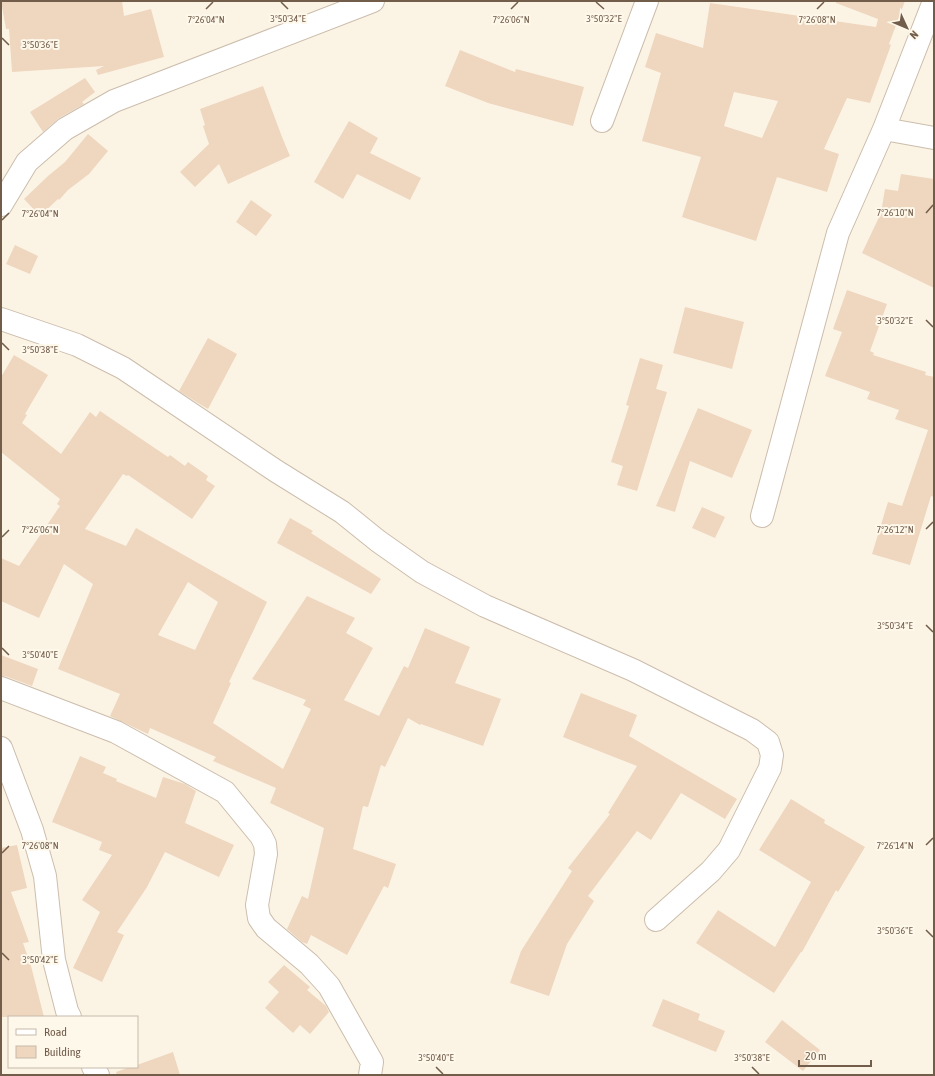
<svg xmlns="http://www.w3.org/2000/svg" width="935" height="1076" font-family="'Asap Condensed',sans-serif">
  <rect width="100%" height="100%" fill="#fbf4e5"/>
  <!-- building -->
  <path fill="#efd6be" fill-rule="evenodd" d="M 1,1 L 122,1 L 124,16 L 151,9 L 164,57 L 98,75 L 96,70 L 104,66 L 12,72 L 9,29 L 6,29 Z
    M 836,1 L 905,1 L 889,44 L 891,45 L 870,103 L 847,98 L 824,149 L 839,154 L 827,192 L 777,177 L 756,241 L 682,217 L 701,157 L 642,141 L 661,73 L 645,67 L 656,33 L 703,48 L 710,3 L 876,27 L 878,19 L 836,3 ZM 734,92 L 778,101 L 762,138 L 724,126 Z
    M 460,50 L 515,72 L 516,69 L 584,87 L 573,126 L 488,103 L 445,86 Z
    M 85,78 L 95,92 L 82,102 L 84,104 L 59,118 L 43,132 L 30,112 Z
    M 263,86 L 282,137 L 290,156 L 228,184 L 219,164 L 195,187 L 180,172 L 209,144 L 203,126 L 205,125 L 200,109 Z
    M 349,121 L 378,138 L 370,153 L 421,178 L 410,200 L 357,174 L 343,199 L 314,182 Z
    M 88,134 L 108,151 L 89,174 L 68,190 L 59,200 L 58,199 L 40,216 L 24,199 L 48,176 L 65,162 Z
    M 901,174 L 934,179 L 934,288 L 862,253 L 881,213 L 885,189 L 898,191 Z
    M 251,200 L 272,215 L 256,236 L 236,222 Z
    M 15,245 L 38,256 L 30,274 L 6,264 Z
    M 847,290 L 887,304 L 870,351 L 874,353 L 873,355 L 926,372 L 925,375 L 934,377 L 934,497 L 931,496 L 910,565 L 872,554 L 888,502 L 902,506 L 928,430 L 895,419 L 899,410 L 867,399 L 870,392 L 825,376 L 842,332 L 833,329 Z
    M 685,307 L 744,322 L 732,369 L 673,353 Z
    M 208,338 L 237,354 L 208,409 L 198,403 L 179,391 Z
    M 14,355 L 48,375 L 25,414 L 27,415 L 22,423 L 61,454 L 90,412 L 96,417 L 100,411 L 168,457 L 170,455 L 185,466 L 188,462 L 208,476 L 206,480 L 215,486 L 192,519 L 128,475 L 127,476 L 123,474 L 85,529 L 126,546 L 136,528 L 267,602 L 229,682 L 231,683 L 213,723 L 283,769 L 311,709 L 303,705 L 306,700 L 252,679 L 307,596 L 355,618 L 346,633 L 373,648 L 344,700 L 379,716 L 404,666 L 408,668 L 425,628 L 470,647 L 455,683 L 501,699 L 483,746 L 421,724 L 420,725 L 408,718 L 385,767 L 381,765 L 368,807 L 363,806 L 353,849 L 396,864 L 388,888 L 384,886 L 347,955 L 311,935 L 307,944 L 302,942 L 287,929 L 302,896 L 308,899 L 324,828 L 270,803 L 276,788 L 213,761 L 216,757 L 150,728 L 148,734 L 110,716 L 120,694 L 58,669 L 93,584 L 64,564 L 39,618 L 1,601 L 1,558 L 19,566 L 60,506 L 57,504 L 60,499 L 1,452 L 1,377 ZM 188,582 L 218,602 L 195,650 L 158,635 Z
    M 640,358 L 663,365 L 656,389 L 667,392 L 637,491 L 617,485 L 623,466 L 611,462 L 629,406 L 626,405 Z
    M 698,408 L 752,430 L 732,478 L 690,461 L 675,512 L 656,506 Z
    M 702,507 L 725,517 L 715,538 L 692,528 Z
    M 290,518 L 313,531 L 311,533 L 381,579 L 371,594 L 277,543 Z
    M 1,655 L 38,669 L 32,686 L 5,676 L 1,676 Z
    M 581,693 L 637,715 L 629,736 L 737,799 L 725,819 L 681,793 L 651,840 L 637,831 L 588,896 L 594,901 L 567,944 L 549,996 L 510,983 L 521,951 L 572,871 L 568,868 L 610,814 L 608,813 L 637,766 L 563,737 Z
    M 80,756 L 106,767 L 103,773 L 117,779 L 116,781 L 156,798 L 163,777 L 185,784 L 196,791 L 185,823 L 234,845 L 219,877 L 165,852 L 147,887 L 117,932 L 124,935 L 102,982 L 73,968 L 100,912 L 82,900 L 112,855 L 99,850 L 102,842 L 52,822 Z
    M 791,799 L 825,820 L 824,823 L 865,847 L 838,892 L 836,890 L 802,952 L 801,952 L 774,993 L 696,943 L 718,910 L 775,947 L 811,882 L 759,850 Z
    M 17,845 L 27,888 L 11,892 L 29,942 L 23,943 L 31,966 L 44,1017 L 1,1017 L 1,848 Z
    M 284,965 L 310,987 L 307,990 L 326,1006 L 329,1012 L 310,1034 L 300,1025 L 293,1033 L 265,1008 L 279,992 L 268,982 Z
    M 663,999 L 700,1014 L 698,1020 L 725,1031 L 716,1052 L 652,1026 Z
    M 782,1020 L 820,1050 L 803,1071 L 765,1042 Z
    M 173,1052 L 180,1075 L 117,1075 L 116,1072 L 130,1067 L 137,1067 L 137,1065 Z"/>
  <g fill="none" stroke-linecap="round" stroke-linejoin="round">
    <defs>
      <path id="minor" d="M 602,121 L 647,1
        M 884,129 L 934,138
        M 1,205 L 27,162 L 65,129 L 114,101 L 373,1
        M 1,319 L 77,345 L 123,368 L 276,471 L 342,512 L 378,541 L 422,572 L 485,606 L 633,670 L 752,730 L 768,742 L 772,755 L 770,768 L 729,850 L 711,871 L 656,920
        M 762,516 L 838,233 L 884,129 L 934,1
        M 1,688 L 116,732 L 225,792 L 261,836 L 265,844 L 266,854 L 257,905 L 259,918 L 266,928 L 309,964 L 329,986 L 372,1062 L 370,1075
        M 1,748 L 32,830 L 45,876 L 54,960 L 67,1011 L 70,1017
        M 93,1067 L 98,1075"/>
    </defs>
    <!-- minor casing -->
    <use href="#minor" stroke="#ccbdac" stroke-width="24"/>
    <!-- minor -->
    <use href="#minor" stroke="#fff" stroke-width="22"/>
  </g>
  <!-- ticks -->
  <path fill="none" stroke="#725d4b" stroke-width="1.5" d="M 281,2 L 288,9M 596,2 L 604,9M 206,9 L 213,2M 511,9 L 518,2M 817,9 L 824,2M 2,38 L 9,45M 926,213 L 933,205M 2,220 L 9,213M 926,320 L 933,327M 2,343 L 9,350M 926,529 L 933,522M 2,537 L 9,530M 926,625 L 933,632M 2,648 L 9,655M 926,845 L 933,838M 2,853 L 9,846M 926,930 L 933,937M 2,953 L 9,960M 436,1067 L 443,1074M 752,1067 L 759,1074"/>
  <g font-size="10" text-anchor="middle" fill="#725d4b" stroke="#fef8eb" stroke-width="4" stroke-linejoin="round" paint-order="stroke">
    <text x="288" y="22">3°50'34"E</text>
    <text x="604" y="22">3°50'32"E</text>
    <text x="206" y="23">7°26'04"N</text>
    <text x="511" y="23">7°26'06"N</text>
    <text x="817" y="23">7°26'08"N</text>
    <text x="40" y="48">3°50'36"E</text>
    <text x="895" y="216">7°26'10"N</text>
    <text x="40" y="217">7°26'04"N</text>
    <text x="895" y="324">3°50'32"E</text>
    <text x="40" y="353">3°50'38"E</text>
    <text x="895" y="533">7°26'12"N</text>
    <text x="40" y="533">7°26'06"N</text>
    <text x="895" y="629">3°50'34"E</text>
    <text x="40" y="658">3°50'40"E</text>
    <text x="895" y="849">7°26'14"N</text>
    <text x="40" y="849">7°26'08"N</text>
    <text x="895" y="934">3°50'36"E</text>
    <text x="40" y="963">3°50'42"E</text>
    <text x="436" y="1061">3°50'40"E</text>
    <text x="752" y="1061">3°50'38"E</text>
  </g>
  <!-- border -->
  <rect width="935" height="1076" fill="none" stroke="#725d4b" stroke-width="4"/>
  <!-- legend -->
  <rect x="8" y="1016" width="130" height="52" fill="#fef8eb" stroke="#c6baab"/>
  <rect x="16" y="1029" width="20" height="6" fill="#ffffff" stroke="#c6baab"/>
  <text x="44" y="1036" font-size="12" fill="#725d4b">Road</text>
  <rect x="16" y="1046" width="20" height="12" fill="#efd6be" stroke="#c6baab"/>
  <text x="44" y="1056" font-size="12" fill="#725d4b">Building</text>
  <!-- north arrow -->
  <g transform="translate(907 28) rotate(134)" stroke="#fef8eb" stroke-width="3" paint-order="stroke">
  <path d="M0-3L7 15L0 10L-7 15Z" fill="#725d4b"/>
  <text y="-6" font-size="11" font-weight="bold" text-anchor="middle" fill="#725d4b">N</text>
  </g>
  <!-- scale -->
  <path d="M799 1060v6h72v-6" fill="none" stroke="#725d4b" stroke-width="2"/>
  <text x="805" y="1060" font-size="12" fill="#725d4b" stroke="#fef8eb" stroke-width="3" paint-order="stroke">20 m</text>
</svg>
